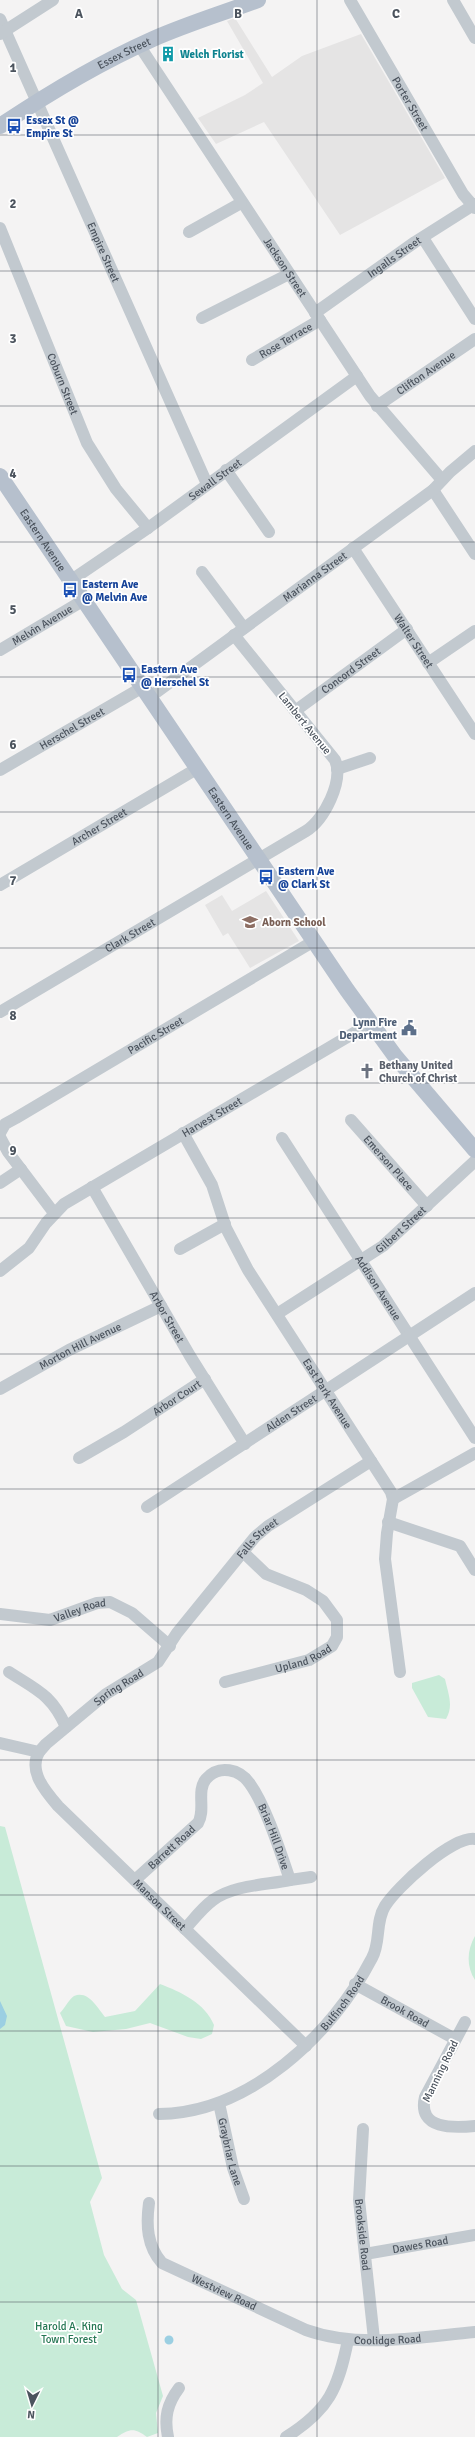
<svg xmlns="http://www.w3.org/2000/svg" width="475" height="2437" font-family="Signika,sans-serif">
  <rect width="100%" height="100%" fill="#f4f3f3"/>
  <!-- education -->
  <path fill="#e5e4e4" d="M 235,18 L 272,77 L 302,56 L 361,34 L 445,178 L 340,235 L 264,122 L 216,144 L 198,118 L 245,95 L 263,83 L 227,21 Z
    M 266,891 L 299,941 L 250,968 L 228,933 L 223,936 L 205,905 L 222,895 L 232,911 Z"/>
  <!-- green -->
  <path fill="#c8ebd8" d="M 439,1675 L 445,1679 C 448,1693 454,1706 446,1719 L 428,1717 L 412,1688 L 412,1683 Z
    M 0,1826 L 5,1827 L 102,2178 L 90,2202 L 104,2255 L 122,2289 L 136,2300 L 163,2396 L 156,2413 L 158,2433 L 147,2437 C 135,2428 130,2428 117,2437 L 0,2437 Z
    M 475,1936 L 475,1980 C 466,1966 467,1950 475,1936 Z
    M 160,1984 C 181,1992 205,2003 214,2025 L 212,2034 L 201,2039 L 188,2037 L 150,2023 L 126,2029 L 93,2032 L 66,2026 L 60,2013 C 64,2009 70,1998 74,1996 C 88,1990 97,2007 105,2017 L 135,2011 Z"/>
  <!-- water -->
  <path fill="#9bcfe2" d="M 0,2001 L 7,2016 L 5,2025 L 0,2029 Z
    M164.5 2340a4.5 4.5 0 1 1 9 0a4.5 4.5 0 1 1-9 0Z"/>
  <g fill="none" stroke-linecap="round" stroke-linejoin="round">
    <!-- minor -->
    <g stroke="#c2c9cf" stroke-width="12">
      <path id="s1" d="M 350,0 L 463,194 L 475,208"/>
      <path d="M 453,0 L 475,38"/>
      <path id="s2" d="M 0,19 L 207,484"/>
      <path d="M 0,34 L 53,0"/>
      <path id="s3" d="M 139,45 L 370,396 L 442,480"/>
      <path id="s4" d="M 0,228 L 87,443 L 116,489 L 148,528"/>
      <path d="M 189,232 L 241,203"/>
      <path d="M 423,238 L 475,319"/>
      <path id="s5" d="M 315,313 L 415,242 L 475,204"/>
      <path d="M 202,318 L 289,274"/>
      <path id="s6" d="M 252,360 L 320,320"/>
      <path id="s7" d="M 377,406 L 475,339"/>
      <path d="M 226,470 L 269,532"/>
      <path d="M 433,490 L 475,554"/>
      <path id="s8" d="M 353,548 L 475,734"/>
      <path d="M 202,572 L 244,628"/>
      <path id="s9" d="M 70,581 L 148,528 L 357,376"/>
      <path id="s10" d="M 0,650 L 84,600"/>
      <path d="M 428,663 L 475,631"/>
      <path id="s11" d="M 150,697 L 381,528 L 433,490 L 450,472 L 475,451"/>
      <path id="s12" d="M 295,711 L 407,629"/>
      <path d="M 337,769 L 370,758"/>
      <path id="s13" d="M 0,770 L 143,687"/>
      <path id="s14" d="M 0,885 L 198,768"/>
      <path id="s15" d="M 0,1012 L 306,831 C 324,820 344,781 335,760 L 234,635"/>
      <path id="s16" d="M 351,1120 L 427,1206"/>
      <path id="s17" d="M 0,1133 L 5,1124 L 16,1118 L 314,941"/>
      <path id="s18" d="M 183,1133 L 212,1185 L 226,1228 L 248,1270 L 391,1492 L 393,1499 L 387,1533 L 385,1559 L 400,1672"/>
      <path d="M 0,1137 L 8,1152 L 54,1213"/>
      <path id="s19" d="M 282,1138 L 475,1438"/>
      <path d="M 0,1183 L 21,1169"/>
      <path id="s20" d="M 92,1187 L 190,1356 L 245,1444"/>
      <path d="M 180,1249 L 225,1224"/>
      <path id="s21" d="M 0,1271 L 29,1248 L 46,1223 L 64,1204 L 371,1023"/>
      <path id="s22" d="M 277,1314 L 383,1246 L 475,1161"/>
      <path id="s23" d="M 0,1389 L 69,1350 L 161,1306"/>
      <path id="s24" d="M 79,1458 L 124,1432 L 205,1379"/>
      <path d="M 393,1499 L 475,1453"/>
      <path id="s25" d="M 147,1507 L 475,1293"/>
      <path d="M 388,1522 L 460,1546 L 475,1570"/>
      <path id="s26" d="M 0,1614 L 50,1620 L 97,1603 L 110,1602 L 132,1613 L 170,1646"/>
      <path d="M 9,1672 C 37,1690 52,1695 66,1727"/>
      <path id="s27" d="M 225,1682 L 309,1660 L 332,1646 L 337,1637 L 337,1620 L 323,1601 L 306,1590 L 266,1574 L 243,1552"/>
      <path id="s28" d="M 0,1743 L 39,1752 L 46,1744 L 106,1694 L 158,1662 L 177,1633 L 255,1537 L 268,1526 L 371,1461"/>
      <path id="s29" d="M 39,1752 C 28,1771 45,1791 58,1806 L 306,2046"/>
      <path id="s30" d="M 135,1880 L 198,1823 C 206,1810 196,1791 206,1779 C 219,1764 240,1769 250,1784 C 266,1806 281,1854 290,1880 C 265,1885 234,1885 213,1900 C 202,1908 194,1919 185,1929"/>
      <path d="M 290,1880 L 311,1877"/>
      <path id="s31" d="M 355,1984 L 455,2039"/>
      <path d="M 465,2022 L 425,2097 C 417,2130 454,2128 475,2126"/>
      <path id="s32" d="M 219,2103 L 233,2168 L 244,2199"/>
      <path id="s33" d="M 159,2114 C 249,2113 332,2035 372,1958 C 381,1942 375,1922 385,1906 C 397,1887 452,1836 475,1839"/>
      <path id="s34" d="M 363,2129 L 359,2200 L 374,2339"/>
      <path id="s35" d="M 149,2203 C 146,2225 147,2246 162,2263 L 306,2330 C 359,2349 420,2337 475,2332"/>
      <path id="s36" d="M 365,2254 L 475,2235"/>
      <path d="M 168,2437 C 164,2418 167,2404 179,2388"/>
      <path d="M 286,2437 C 329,2410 338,2389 348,2340"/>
    </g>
    <!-- major -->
    <g stroke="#b6c0cd" stroke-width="16">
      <path id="s37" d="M 0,126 C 49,93 99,63 153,39 C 187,24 223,13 258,0"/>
      <path id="s38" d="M 0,476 L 347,990 L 395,1056 L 475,1150"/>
    </g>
  </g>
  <!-- grid -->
  <path fill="none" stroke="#4c545e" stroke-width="1" stroke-opacity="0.55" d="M 158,0 L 158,2437M 317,0 L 317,2437M 0,135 L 475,135M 0,271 L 475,271M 0,406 L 475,406M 0,542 L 475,542M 0,677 L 475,677M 0,812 L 475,812M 0,948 L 475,948M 0,1083 L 475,1083M 0,1218 L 475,1218M 0,1354 L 475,1354M 0,1489 L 475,1489M 0,1625 L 475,1625M 0,1760 L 475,1760M 0,1895 L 475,1895M 0,2031 L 475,2031M 0,2166 L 475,2166M 0,2302 L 475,2302"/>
  <!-- icons -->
  <defs>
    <symbol id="building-bare" viewBox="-9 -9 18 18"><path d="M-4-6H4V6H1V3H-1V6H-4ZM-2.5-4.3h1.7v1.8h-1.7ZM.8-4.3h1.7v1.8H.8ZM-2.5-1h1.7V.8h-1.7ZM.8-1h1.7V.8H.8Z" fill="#0f9aa8" stroke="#fff" stroke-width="2.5" paint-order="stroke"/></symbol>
    <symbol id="bus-bare" viewBox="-9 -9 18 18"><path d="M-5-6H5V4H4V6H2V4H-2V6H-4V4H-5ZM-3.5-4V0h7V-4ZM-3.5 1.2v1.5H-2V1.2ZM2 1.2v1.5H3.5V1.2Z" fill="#1a4fb4" stroke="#fff" stroke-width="2.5" paint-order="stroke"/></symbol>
    <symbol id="school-bare" viewBox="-9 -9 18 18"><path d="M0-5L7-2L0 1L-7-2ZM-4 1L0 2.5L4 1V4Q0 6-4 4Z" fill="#8d6e63" stroke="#fff" stroke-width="2.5" paint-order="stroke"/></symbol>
    <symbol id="civic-bare" viewBox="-9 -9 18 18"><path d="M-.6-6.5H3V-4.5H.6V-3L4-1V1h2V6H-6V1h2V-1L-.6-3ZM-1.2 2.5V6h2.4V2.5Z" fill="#5c6f8a" stroke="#fff" stroke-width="2.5" paint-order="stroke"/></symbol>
    <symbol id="church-bare" viewBox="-9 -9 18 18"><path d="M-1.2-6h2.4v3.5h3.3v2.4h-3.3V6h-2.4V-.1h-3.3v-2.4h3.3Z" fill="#6b7280" stroke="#fff" stroke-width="2.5" paint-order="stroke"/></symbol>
  </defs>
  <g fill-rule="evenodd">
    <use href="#building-bare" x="157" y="43" width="22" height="22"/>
    <use href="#bus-bare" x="3" y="115" width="22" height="22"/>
    <use href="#bus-bare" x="59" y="579" width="22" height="22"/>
    <use href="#bus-bare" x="118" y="664" width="22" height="22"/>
    <use href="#bus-bare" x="255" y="866" width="22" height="22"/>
    <use href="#school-bare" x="239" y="911" width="22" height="22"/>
    <use href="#civic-bare" x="398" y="1017" width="22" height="22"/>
    <use href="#church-bare" x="356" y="1060" width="22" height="22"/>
  </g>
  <g text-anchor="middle" stroke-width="3.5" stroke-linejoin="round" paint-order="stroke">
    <!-- street labels -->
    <g font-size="11" fill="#4c545e" stroke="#fff">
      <text dy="4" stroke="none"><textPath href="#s37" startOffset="144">Essex Street</textPath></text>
      <text dy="4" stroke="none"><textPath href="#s1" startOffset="120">Porter Street</textPath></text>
      <text dy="4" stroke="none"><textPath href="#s2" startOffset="255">Empire Street</textPath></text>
      <text dy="4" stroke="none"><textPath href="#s5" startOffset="97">Ingalls Street</textPath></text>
      <text dy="4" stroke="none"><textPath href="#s3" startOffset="266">Jackson Street</textPath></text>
      <text dy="4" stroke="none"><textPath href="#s6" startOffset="39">Rose Terrace</textPath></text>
      <text dy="4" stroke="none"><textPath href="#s7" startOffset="59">Clifton Avenue</textPath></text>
      <text dy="4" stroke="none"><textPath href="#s4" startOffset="168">Coburn Street</textPath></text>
      <text dy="4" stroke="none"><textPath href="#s9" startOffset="177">Sewall Street</textPath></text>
      <text dy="4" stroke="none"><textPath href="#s38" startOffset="77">Eastern Avenue</textPath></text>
      <text dy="4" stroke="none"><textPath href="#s11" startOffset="204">Marianna Street</textPath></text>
      <text dy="4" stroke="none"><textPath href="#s10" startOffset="49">Melvin Avenue</textPath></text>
      <text dy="4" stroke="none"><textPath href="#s8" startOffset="111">Walter Street</textPath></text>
      <text dy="4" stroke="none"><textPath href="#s12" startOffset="69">Concord Street</textPath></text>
      <text transform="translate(305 723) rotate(51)" y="4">Lambert Avenue</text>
      <text dy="4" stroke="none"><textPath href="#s13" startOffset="83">Herschel Street</textPath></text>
      <text dy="4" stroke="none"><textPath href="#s38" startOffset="413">Eastern Avenue</textPath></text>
      <text dy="4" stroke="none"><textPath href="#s14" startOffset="115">Archer Street</textPath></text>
      <text dy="4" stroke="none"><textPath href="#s15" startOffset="151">Clark Street</textPath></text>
      <text dy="4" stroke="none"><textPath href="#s17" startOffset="185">Pacific Street</textPath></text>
      <text dy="4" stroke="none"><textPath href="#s21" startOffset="265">Harvest Street</textPath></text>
      <text dy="4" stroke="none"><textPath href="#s16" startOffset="57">Emerson Place</textPath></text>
      <text dy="4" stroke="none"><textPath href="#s22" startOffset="150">Gilbert Street</textPath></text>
      <text dy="4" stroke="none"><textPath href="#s19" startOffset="178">Addison Avenue</textPath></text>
      <text dy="4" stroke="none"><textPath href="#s20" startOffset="150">Arbor Street</textPath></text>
      <text dy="4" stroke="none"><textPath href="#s23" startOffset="91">Morton Hill Avenue</textPath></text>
      <text dy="4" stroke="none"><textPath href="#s18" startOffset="299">East Park Avenue</textPath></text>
      <text dy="4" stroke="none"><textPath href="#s24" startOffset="115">Arbor Court</textPath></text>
      <text dy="4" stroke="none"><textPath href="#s25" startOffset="172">Alden Street</textPath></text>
      <text dy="4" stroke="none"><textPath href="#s28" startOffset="349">Falls Street</textPath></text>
      <text dy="4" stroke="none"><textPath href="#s26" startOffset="82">Valley Road</textPath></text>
      <text dy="4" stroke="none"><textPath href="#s27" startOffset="82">Upland Road</textPath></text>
      <text dy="4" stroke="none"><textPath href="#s28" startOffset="143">Spring Road</textPath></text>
      <text dy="4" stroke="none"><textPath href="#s30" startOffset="240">Briar Hill Drive</textPath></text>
      <text dy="4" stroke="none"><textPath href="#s30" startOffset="49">Barrett Road</textPath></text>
      <text dy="4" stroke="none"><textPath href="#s29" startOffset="203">Manson Street</textPath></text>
      <text dy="4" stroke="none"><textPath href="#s33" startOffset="222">Bulfinch Road</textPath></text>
      <text dy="4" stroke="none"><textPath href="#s31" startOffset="57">Brook Road</textPath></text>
      <text transform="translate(440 2071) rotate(-64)" y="4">Manning Road</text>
      <text dy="4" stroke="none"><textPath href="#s32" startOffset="50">Graybriar Lane</textPath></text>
      <text dy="4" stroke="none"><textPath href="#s34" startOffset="106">Brookside Road</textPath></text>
      <text dy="4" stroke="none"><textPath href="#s36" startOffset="56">Dawes Road</textPath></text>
      <text dy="4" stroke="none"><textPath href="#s35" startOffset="132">Westview Road</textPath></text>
      <text dy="4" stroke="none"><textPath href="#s35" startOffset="305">Coolidge Road</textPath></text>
    </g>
    <!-- culture labels -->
    <g font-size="11" font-weight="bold" fill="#0d838f" stroke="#fff" text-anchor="start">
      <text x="180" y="58">Welch Florist</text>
    </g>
    <!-- transit labels -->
    <g font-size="11" font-weight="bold" fill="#164399" stroke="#fff" text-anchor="start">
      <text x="26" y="124">Essex St @<tspan x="26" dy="13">Empire St</tspan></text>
      <text x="82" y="588">Eastern Ave<tspan x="82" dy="13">@ Melvin Ave</tspan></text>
      <text x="141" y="673">Eastern Ave<tspan x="141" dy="13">@ Herschel St</tspan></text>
      <text x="278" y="875">Eastern Ave<tspan x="278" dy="13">@ Clark St</tspan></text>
    </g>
    <!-- education labels -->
    <g font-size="11" font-weight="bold" fill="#785e54" stroke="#fff" text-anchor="start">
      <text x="262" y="926">Aborn School</text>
    </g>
    <!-- service labels -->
    <g font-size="11" font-weight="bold" fill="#4e5e75" stroke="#fff" text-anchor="end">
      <text x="397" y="1026">Lynn Fire<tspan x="397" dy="13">Department</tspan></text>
    </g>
    <!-- worship labels -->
    <g font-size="11" font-weight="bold" fill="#5b616d" stroke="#fff" text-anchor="start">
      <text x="379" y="1069">Bethany United<tspan x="379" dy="13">Church of Christ</tspan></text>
    </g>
    <!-- park labels -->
    <g font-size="11" fill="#257753" stroke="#fff">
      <text x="69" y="2330">Harold A. King<tspan x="69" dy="13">Town Forest</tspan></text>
    </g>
  </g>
  <g font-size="13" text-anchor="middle" font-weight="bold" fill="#4c545e" stroke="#fff" stroke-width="3.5" stroke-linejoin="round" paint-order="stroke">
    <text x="79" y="18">A</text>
    <text x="238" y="18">B</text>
    <text x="396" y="18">C</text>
    <text x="13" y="72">1</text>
    <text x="13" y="208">2</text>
    <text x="13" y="343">3</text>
    <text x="13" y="478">4</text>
    <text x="13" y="614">5</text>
    <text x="13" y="749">6</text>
    <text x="13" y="885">7</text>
    <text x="13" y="1020">8</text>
    <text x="13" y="1155">9</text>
  </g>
  <!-- north arrow -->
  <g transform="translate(32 2405) rotate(185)" stroke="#ffffff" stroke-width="3" paint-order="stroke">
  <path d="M0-3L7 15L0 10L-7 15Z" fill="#4c545e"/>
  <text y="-6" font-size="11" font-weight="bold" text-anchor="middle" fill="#4c545e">N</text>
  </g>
</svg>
